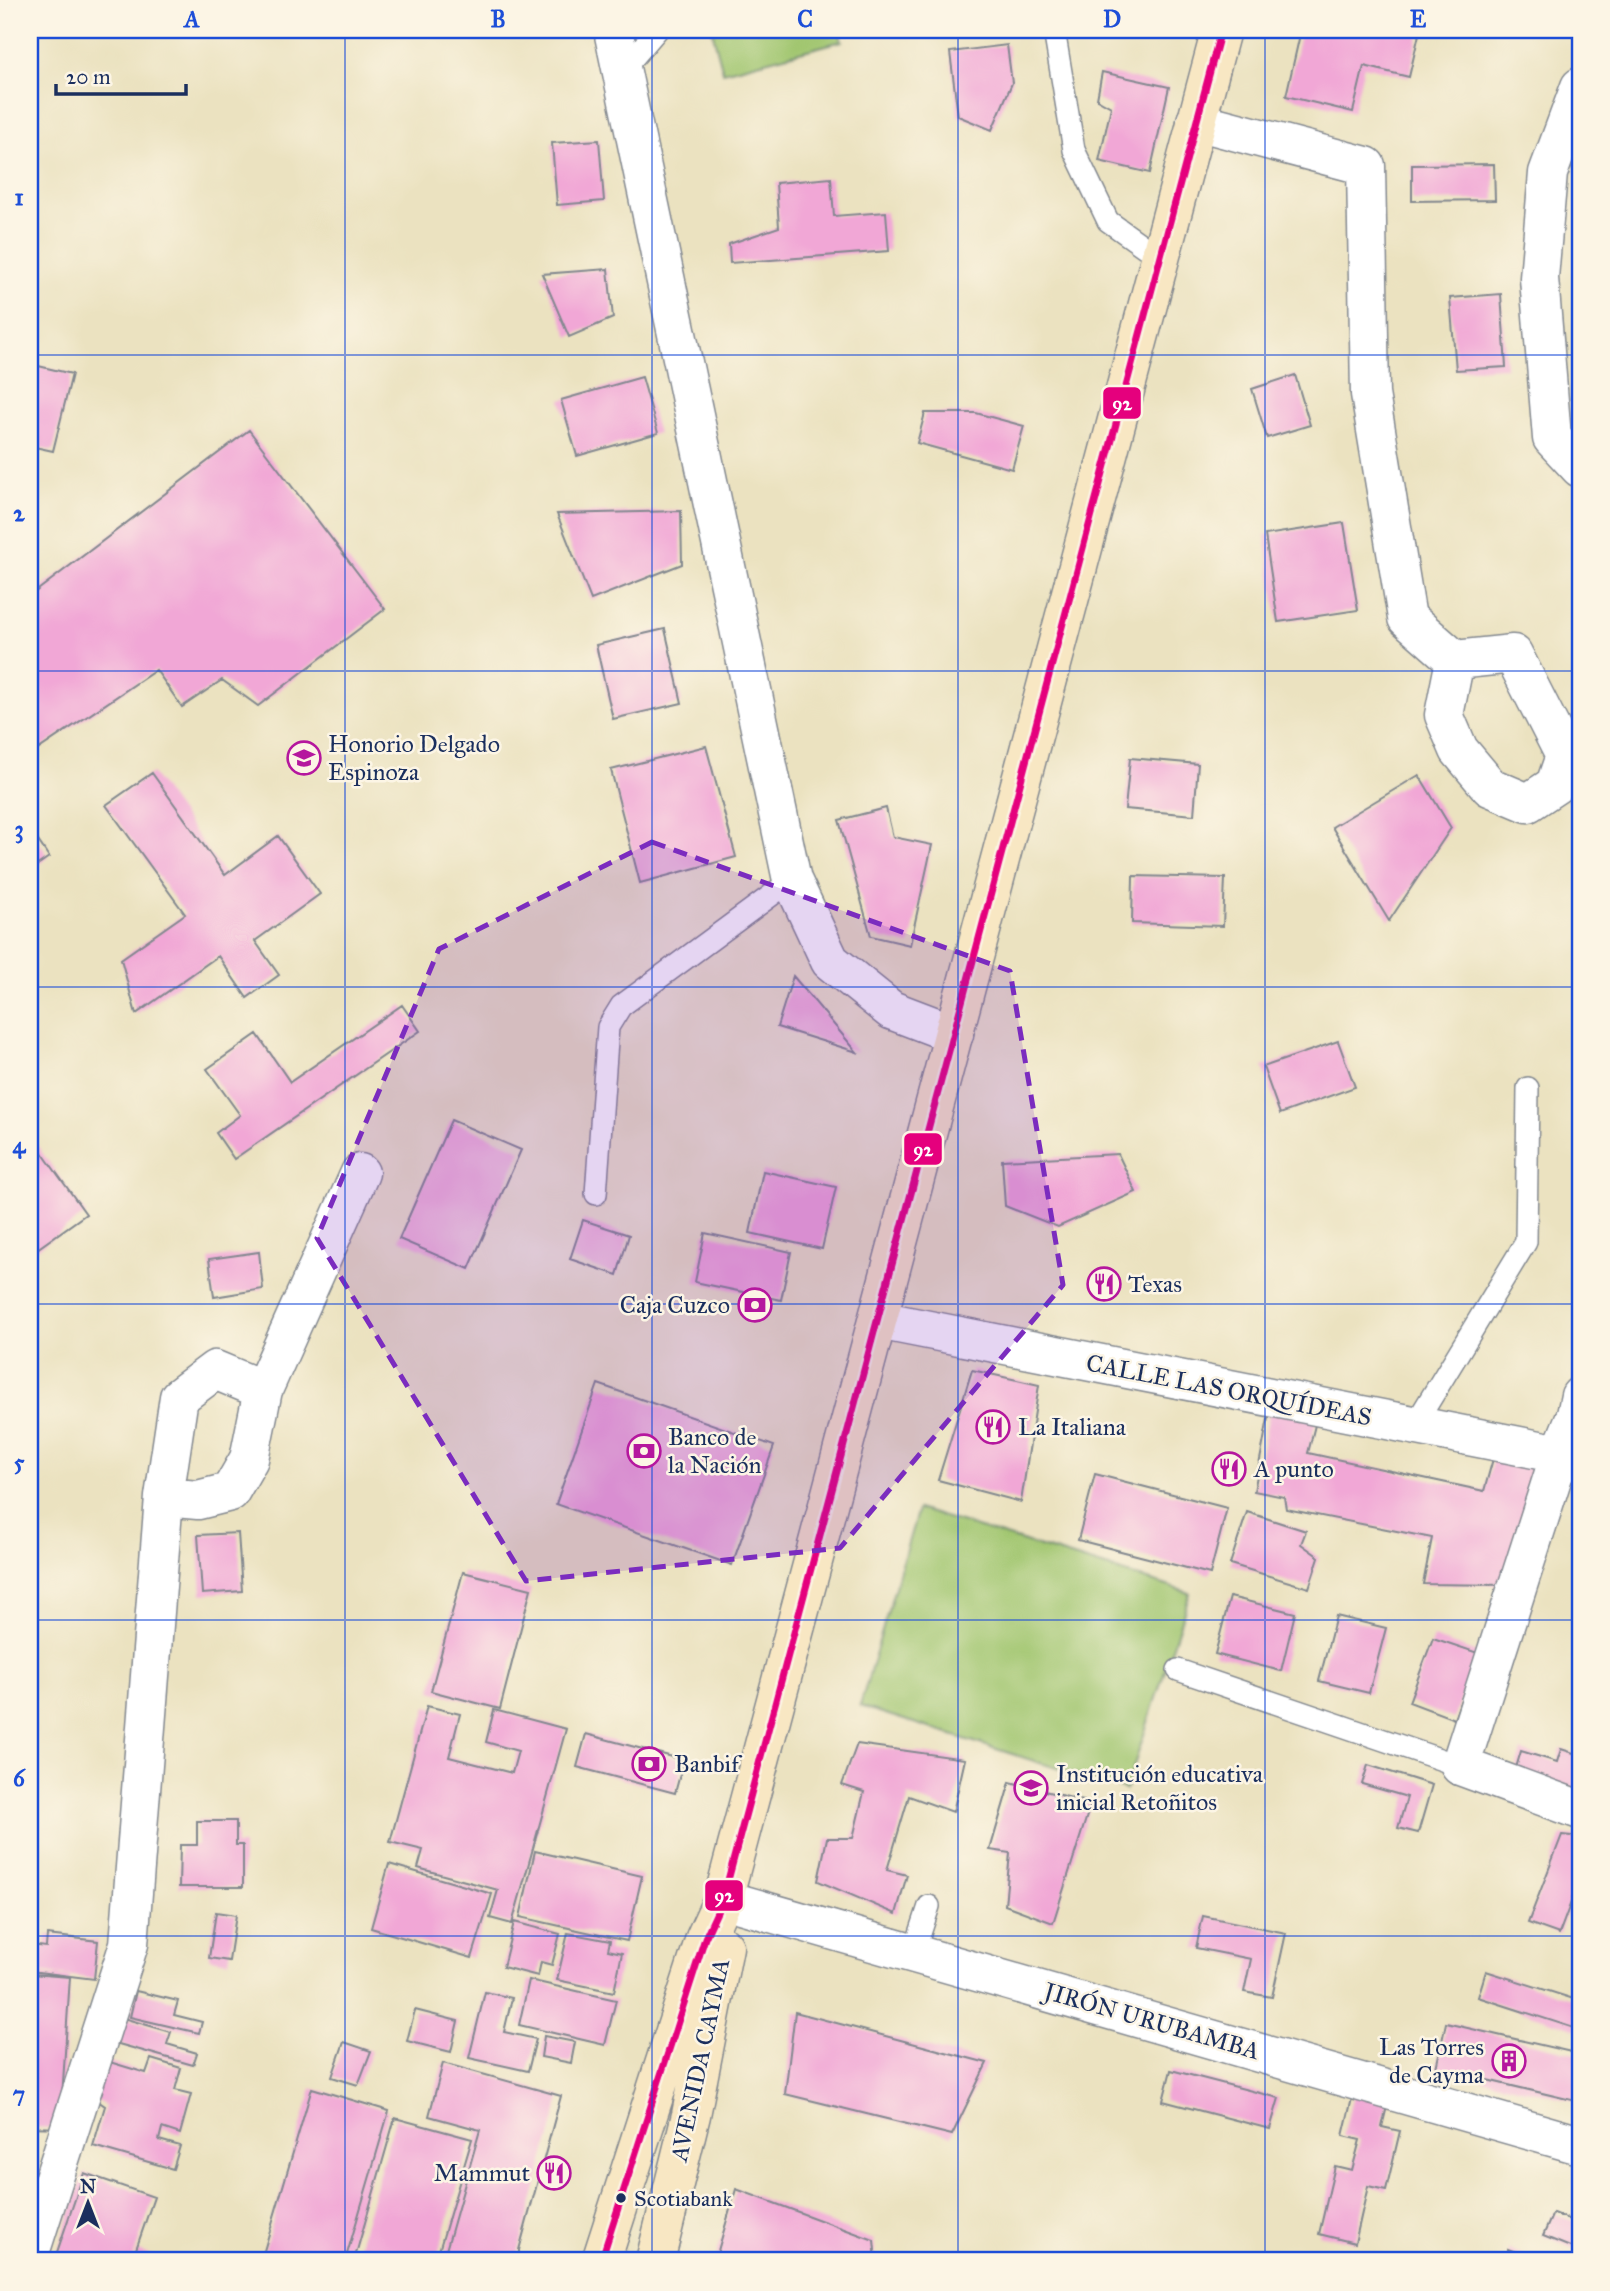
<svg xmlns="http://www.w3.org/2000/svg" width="1610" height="2291" font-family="'IM FELL Great Primer',serif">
  <rect width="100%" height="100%" fill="#fcf5e5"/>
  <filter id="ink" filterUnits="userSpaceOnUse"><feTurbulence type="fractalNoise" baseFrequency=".0143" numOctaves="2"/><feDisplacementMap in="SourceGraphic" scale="14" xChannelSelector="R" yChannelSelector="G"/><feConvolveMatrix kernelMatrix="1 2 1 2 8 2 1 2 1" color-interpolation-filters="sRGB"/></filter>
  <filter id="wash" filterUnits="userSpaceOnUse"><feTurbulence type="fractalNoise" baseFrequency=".00686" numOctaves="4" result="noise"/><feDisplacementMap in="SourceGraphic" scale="28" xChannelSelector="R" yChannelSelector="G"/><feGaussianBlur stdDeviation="1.57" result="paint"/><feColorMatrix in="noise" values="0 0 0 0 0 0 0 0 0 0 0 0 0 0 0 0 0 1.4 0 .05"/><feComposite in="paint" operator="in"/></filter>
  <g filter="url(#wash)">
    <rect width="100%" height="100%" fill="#ebe2c0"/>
    <!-- green -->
    <path fill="#a1c670" stroke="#5e7a67" stroke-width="2" d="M 712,30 L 839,30 L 842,41 L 723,72 Z
      M 918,1509 L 1190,1593 L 1126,1790 L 860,1706 Z"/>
    <g id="blocks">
      <!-- building -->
      <path fill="#f1a7d6" d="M 1301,30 L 1420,30 L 1409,77 L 1364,66 L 1353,112 L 1286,96 Z
        M 1007,45 L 1012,83 L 992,130 L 958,116 L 950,52 Z
        M 1102,72 L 1169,87 L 1150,173 L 1099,161 L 1111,107 L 1097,99 Z
        M 599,140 L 604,201 L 557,205 L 552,143 Z
        M 1494,164 L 1495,200 L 1412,201 L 1412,165 Z
        M 831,178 L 834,216 L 886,212 L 889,251 L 730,263 L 729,244 L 779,227 L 776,183 Z
        M 608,269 L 613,318 L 569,337 L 542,274 Z
        M 1501,294 L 1506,367 L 1456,370 L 1450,298 Z
        M 30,364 L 72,374 L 53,451 L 30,446 Z
        M 1295,375 L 1310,425 L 1267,438 L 1252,389 Z
        M 642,377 L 658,433 L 577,456 L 561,400 Z
        M 925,413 L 976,413 L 1024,426 L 1012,469 L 917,443 Z
        M 249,430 L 385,609 L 258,706 L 222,680 L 182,707 L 156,670 L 30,755 L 30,596 Z
        M 681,511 L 682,564 L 591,600 L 557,514 Z
        M 1344,523 L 1358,610 L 1278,622 L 1265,535 Z
        M 665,629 L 682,703 L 613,719 L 596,645 Z
        M 706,746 L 736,857 L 640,883 L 611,770 Z
        M 1130,758 L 1198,764 L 1194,815 L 1125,809 Z
        M 152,773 L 225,875 L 278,836 L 320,894 L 255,941 L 279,975 L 247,998 L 218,956 L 136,1014 L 121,959 L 185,914 L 106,805 Z
        M 1419,775 L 1451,828 L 1389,921 L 1332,827 Z
        M 886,808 L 893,837 L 932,845 L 910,945 L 871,936 L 839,820 Z
        M 30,829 L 49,857 L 30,870 Z
        M 1133,876 L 1225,878 L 1223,926 L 1132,923 Z
        M 793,976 L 857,1052 L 777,1027 Z
        M 402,1005 L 420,1031 L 234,1159 L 216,1133 L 240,1115 L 207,1069 L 257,1034 L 290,1082 Z
        M 1338,1041 L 1355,1087 L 1280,1114 L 1263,1067 Z
        M 451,1120 L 521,1150 L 469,1269 L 399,1239 Z
        M 33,1140 L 86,1214 L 30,1254 L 30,1142 Z
        M 1118,1154 L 1136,1192 L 1058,1227 L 1005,1206 L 1002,1160 Z
        M 763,1171 L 836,1187 L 822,1249 L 750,1233 Z
        M 583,1220 L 629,1235 L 617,1275 L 570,1259 Z
        M 705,1233 L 791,1252 L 781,1300 L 695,1282 Z
        M 259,1252 L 263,1289 L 214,1297 L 209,1259 Z
        M 972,1370 L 1039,1385 L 1021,1502 L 938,1480 Z
        M 598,1384 L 774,1446 L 732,1565 L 556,1504 Z
        M 1272,1398 L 1318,1413 L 1308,1453 L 1484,1491 L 1496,1448 L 1553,1459 L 1510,1585 L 1423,1584 L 1432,1538 L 1286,1509 L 1284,1497 L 1254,1491 Z
        M 1095,1474 L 1227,1508 L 1210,1574 L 1078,1540 Z
        M 1247,1512 L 1306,1531 L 1301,1544 L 1319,1557 L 1309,1588 L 1230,1564 Z
        M 238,1533 L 242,1591 L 202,1594 L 198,1535 Z
        M 463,1572 L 531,1589 L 500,1709 L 431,1691 Z
        M 1230,1597 L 1295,1613 L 1281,1671 L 1215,1654 Z
        M 1336,1616 L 1386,1628 L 1369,1693 L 1319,1681 Z
        M 1433,1638 L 1478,1653 L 1454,1719 L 1409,1702 Z
        M 427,1706 L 460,1714 L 449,1757 L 512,1773 L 518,1751 L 486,1742 L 494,1710 L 566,1729 L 512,1924 L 490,1918 L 498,1890 L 418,1868 L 423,1850 L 390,1842 Z
        M 586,1734 L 684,1760 L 675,1793 L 577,1767 Z
        M 857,1744 L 965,1759 L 953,1812 L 909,1796 L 887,1870 L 907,1875 L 896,1914 L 818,1881 L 827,1838 L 853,1838 L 864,1792 L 842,1785 Z
        M 1561,1749 L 1580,1755 L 1580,1797 L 1513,1778 L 1521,1751 L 1557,1762 Z
        M 1368,1765 L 1432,1785 L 1418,1833 L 1398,1828 L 1407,1797 L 1362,1784 Z
        M 1010,1782 L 1091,1803 L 1053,1923 L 1005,1905 L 1010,1853 L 990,1850 Z
        M 197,1821 L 236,1821 L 236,1845 L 243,1845 L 243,1887 L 179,1887 L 180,1845 L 197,1845 Z
        M 1562,1835 L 1580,1837 L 1580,1878 L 1559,1934 L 1528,1923 Z
        M 535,1851 L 642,1876 L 627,1941 L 520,1917 Z
        M 389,1864 L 492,1894 L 472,1958 L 371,1928 Z
        M 216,1912 L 236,1915 L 229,1961 L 209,1958 Z
        M 1203,1916 L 1286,1933 L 1272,1997 L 1244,1992 L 1251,1959 L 1196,1948 Z
        M 514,1922 L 560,1934 L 552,1965 L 541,1962 L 538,1976 L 503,1967 Z
        M 568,1933 L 610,1941 L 608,1950 L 622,1953 L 614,1992 L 557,1980 Z
        M 47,1935 L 98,1941 L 94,1979 L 30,1971 L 30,1945 L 46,1947 Z
        M 1486,1971 L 1580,2001 L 1580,2030 L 1478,1997 Z
        M 30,1974 L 70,1977 L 60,2128 L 30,2127 Z
        M 529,1980 L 616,2000 L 605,2045 L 519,2025 Z
        M 136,1991 L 178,2001 L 174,2015 L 202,2022 L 199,2033 L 130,2017 Z
        M 485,1992 L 512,1998 L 504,2032 L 536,2039 L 528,2071 L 469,2058 Z
        M 415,2010 L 458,2021 L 451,2052 L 407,2041 Z
        M 795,2012 L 987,2063 L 952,2135 L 785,2094 Z
        M 123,2018 L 171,2032 L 167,2044 L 197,2053 L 193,2065 L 115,2043 Z
        M 1446,2023 L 1580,2054 L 1580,2102 L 1436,2068 Z
        M 544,2036 L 575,2042 L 571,2063 L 541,2057 Z
        M 344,2042 L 371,2051 L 358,2085 L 332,2077 Z
        M 151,2059 L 181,2068 L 175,2090 L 191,2094 L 180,2134 L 162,2128 L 159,2140 L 180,2146 L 173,2169 L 93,2146 L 105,2106 L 92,2097 L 103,2060 L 146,2073 Z
        M 443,2063 L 561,2096 L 519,2250 L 519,2261 L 443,2261 L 480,2130 L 429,2116 Z
        M 1171,2070 L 1279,2098 L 1270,2129 L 1163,2101 Z
        M 312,2088 L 389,2111 L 345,2261 L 261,2261 Z
        M 1354,2090 L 1389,2098 L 1382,2127 L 1400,2131 L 1386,2190 L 1368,2186 L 1355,2243 L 1319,2234 L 1335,2166 L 1352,2170 L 1360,2140 L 1343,2136 Z
        M 395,2118 L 472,2139 L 436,2261 L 354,2261 Z
        M 84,2173 L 154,2197 L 132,2261 L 54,2261 Z
        M 736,2189 L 874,2240 L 876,2261 L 715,2261 Z
        M 1553,2213 L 1580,2224 L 1580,2251 L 1543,2236 Z
        M 1508,2249 L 1539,2261 L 1508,2261 Z
        M 137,2251 L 169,2261 L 134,2261 Z"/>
    </g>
  </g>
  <g filter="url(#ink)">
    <use href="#blocks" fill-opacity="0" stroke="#83888f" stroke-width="2"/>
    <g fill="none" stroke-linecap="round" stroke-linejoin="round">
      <defs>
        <path id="service" d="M 1054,30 L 1074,150 L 1108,221 L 1160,258
          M 621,72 L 657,30
          M 596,1194 L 608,1027 L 621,1006 L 792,880
          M 1414,1426 L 1526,1242 L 1528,1088
          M 1178,1670 L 1460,1766
          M 914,1952 L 929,1906"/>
        <path id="minor" d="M 1580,87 L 1548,173 L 1539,278 L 1552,438 L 1580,468
          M 1196,121 L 1366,166 L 1370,394 L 1407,618 L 1455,660 L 1513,654 L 1565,756 L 1555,785 L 1528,803 L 1490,787 L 1459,750 L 1444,715 L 1455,660
          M 878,1320 L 1560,1454 L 1580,1461
          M 1580,1396 L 1576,1415 L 1560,1454 L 1460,1766 L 1580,1810
          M 164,1497 L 198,1500 L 230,1492 L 249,1459 L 263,1390 L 360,1173
          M 723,1899 L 1580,2145
          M 30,2253 L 129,1944 L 164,1497 L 179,1397 L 215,1370 L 263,1390"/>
        <path id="tertiary" d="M 613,30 L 792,880 L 830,961 L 891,1010 L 954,1034"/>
        <path id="secondary" d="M 601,2261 L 705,1938 L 723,1899 L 1221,30
          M 655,2261 L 691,2115 L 724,1947"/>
      </defs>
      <!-- service casing -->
      <use href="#service" stroke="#83888f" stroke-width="24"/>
      <!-- minor casing -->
      <use href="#minor" stroke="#83888f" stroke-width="41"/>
      <!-- tertiary casing -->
      <use href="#tertiary" stroke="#83888f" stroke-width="41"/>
      <!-- secondary casing -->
      <use href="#secondary" stroke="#83888f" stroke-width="41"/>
      <!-- service -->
      <use href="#service" stroke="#fff" stroke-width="21"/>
      <!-- minor -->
      <use href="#minor" stroke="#fff" stroke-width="38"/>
      <!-- tertiary -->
      <use href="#tertiary" stroke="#fff" stroke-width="38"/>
      <!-- secondary -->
      <use href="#secondary" stroke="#f8e7c3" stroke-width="38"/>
      <defs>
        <path id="bus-1" d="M 601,2261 L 705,1938 L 723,1899 L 1221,30"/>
      </defs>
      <!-- bus-1 casing -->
      <use href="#bus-1" stroke="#fcf5e5" stroke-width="12"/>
      <!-- bus-1 -->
      <use href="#bus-1" stroke="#e5007d" stroke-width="7"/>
    </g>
  </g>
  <!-- marked area -->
  <path fill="#7b2cbf" fill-opacity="0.2" stroke="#7b2cbf" stroke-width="5" stroke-dasharray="14 9" stroke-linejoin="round" d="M 652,842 L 1010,971 L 1063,1285 L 840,1548 L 526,1581 L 317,1238 L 439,949 Z"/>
  <!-- grid -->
  <path fill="none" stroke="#1d4ed8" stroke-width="2" stroke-opacity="0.55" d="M 345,30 L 345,2261M 652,30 L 652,2261M 958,30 L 958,2261M 1265,30 L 1265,2261M 30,355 L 1580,355M 30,671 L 1580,671M 30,987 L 1580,987M 30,1304 L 1580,1304M 30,1620 L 1580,1620M 30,1936 L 1580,1936"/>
  <!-- icons -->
  <defs>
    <symbol id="university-ring" viewBox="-11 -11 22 22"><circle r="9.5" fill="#fcf5e5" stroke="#b5179e" stroke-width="1.5"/><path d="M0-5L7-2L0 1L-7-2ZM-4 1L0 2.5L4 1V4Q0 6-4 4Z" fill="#b5179e"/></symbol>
    <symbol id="restaurant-ring" viewBox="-11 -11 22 22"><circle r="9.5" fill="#fcf5e5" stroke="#b5179e" stroke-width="1.5"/><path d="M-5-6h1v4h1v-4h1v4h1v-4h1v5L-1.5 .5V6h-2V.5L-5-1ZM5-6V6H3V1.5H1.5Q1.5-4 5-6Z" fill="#b5179e"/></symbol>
    <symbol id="bank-ring" viewBox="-11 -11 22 22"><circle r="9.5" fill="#fcf5e5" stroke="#b5179e" stroke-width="1.5"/><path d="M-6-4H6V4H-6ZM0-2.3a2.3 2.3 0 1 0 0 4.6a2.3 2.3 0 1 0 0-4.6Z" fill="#b5179e"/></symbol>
    <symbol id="school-ring" viewBox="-11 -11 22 22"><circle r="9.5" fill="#fcf5e5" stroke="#b5179e" stroke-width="1.5"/><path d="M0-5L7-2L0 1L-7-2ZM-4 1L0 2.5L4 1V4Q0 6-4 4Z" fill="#b5179e"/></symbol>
    <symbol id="building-ring" viewBox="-11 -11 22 22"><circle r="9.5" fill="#fcf5e5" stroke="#b5179e" stroke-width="1.5"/><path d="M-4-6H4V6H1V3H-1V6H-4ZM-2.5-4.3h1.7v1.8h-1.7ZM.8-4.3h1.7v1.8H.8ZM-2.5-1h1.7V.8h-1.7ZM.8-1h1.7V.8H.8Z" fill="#b5179e"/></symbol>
  </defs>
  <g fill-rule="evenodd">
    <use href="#university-ring" x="285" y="739" width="38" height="38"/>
    <use href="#restaurant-ring" x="1085" y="1265" width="38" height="38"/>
    <use href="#bank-ring" x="736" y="1286" width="38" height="38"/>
    <use href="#restaurant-ring" x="974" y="1408" width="38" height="38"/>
    <use href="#bank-ring" x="625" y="1432" width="38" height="38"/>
    <use href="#restaurant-ring" x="1210" y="1450" width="38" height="38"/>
    <use href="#bank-ring" x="630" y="1745" width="38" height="38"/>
    <use href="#school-ring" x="1012" y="1769" width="38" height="38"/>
    <use href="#building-ring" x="1490" y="2042" width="38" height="38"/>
    <use href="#restaurant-ring" x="535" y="2154" width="38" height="38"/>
  </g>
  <!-- markers -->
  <circle fill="#1b2f5e" stroke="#fcf5e5" stroke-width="2.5" cx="621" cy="2198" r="6"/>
  <g text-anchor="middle" stroke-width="5" stroke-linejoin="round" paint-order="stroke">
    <!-- bus labels -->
    <g font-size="22" fill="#1b2f5e" stroke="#fcf5e5" text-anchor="start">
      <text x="634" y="2206">Scotiabank</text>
    </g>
    <!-- poi labels -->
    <g font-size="24" fill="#1b2f5e" stroke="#fcf5e5" text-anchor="start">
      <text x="328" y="752">Honorio Delgado<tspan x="328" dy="28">Espinoza</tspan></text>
      <text x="1128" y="1292">Texas</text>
      <text x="730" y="1313" text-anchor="end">Caja Cuzco</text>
      <text x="1018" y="1435">La Italiana</text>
      <text x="668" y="1445">Banco de<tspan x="668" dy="28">la Nación</tspan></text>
      <text x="1254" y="1477">A punto</text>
      <text x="674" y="1772">Banbif</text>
      <text x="1056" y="1782">Institución educativa<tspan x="1056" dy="28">inicial Retoñitos</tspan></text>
      <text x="1484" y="2055" text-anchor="end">Las Torres<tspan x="1484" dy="28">de Cayma</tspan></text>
      <text x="530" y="2181" text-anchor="end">Mammut</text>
    </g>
    <!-- street labels -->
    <g font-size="24" fill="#1b2f5e" stroke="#fcf5e5">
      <text transform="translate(1229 1390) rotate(11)" y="8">CALLE LAS ORQUÍDEAS</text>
      <text transform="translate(1152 2021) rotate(16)" y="8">JIRÓN URUBAMBA</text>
      <text transform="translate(700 2060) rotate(-78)" y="8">AVENIDA CAYMA</text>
    </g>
  </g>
  <g stroke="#fcf5e5" stroke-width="2.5">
    <rect x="1102" y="386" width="40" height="34" rx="7" fill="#e5007d"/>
    <rect x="903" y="1132" width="40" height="34" rx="7" fill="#e5007d"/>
    <rect x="704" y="1879" width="40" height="33" rx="7" fill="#e5007d"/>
  </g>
  <g font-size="19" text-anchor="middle" font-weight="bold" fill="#fff">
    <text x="1122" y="410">92</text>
    <text x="923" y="1156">92</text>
    <text x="724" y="1902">92</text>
  </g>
  <!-- margin -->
  <rect width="1610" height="2291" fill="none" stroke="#fcf5e5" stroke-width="77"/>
  <!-- north arrow -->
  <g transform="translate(88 2203)" stroke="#fcf5e5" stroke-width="5" paint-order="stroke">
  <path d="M0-5L12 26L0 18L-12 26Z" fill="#1b2f5e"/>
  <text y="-10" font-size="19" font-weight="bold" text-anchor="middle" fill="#1b2f5e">N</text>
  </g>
  <!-- scale -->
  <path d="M56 84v10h130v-10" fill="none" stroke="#1b2f5e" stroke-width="3.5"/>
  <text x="66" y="84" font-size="21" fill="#1b2f5e" stroke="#fcf5e5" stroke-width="5" paint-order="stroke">20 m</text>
  <rect x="38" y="38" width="1534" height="2214" fill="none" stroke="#1d4ed8" stroke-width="2.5"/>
  <g font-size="23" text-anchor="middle" font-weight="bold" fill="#1d4ed8">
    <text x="192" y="27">A</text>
    <text x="498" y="27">B</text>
    <text x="805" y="27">C</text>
    <text x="1112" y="27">D</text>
    <text x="1418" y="27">E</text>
    <text x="19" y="205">1</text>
    <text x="19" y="521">2</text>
    <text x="19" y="837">3</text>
    <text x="19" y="1153">4</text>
    <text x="19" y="1470">5</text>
    <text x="19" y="1786">6</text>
    <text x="19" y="2102">7</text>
  </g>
</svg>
